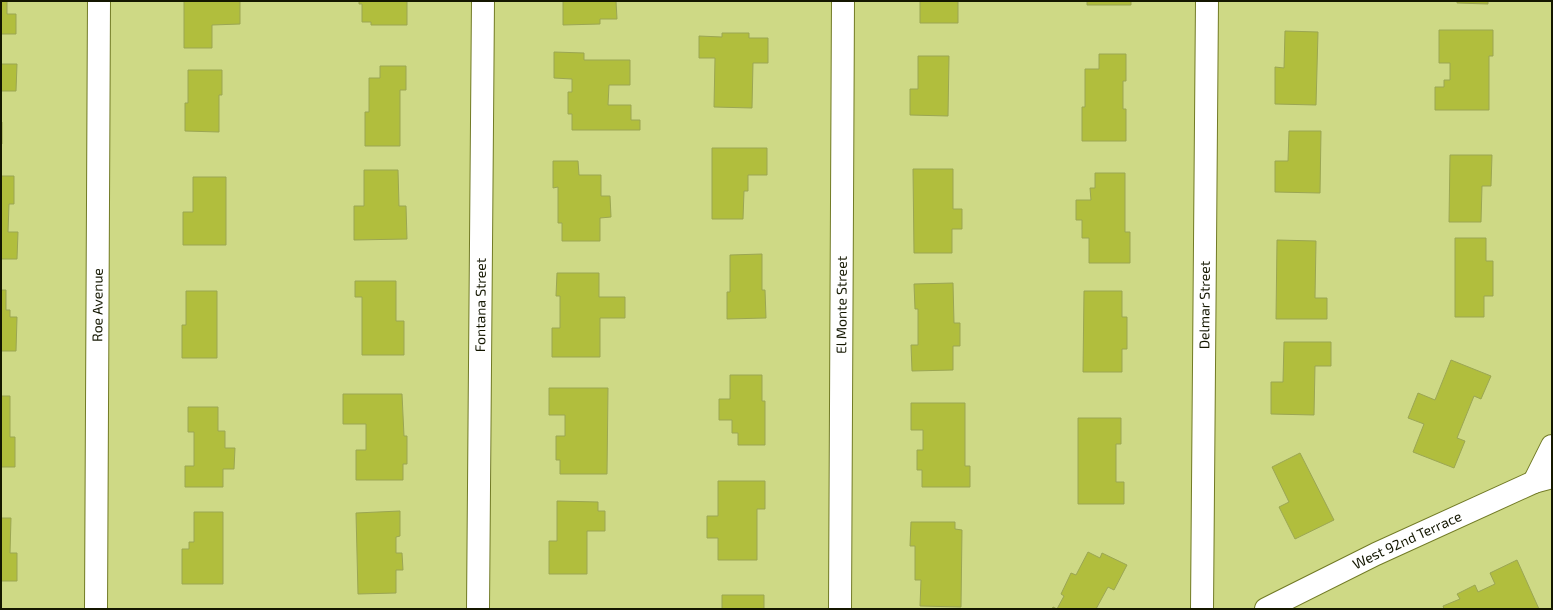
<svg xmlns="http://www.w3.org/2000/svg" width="1553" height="610" font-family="'Exo 2',sans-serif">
  <rect width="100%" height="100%" fill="#ced985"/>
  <!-- building -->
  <path fill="#b1be3d" stroke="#9ba653" d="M 1,1 L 7,1 L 7,14 L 16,14 L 16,34 L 1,34 Z
    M 184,1 L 240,1 L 240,24 L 212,25 L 212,48 L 184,48 Z
    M 359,1 L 407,1 L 407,25 L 371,25 L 371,22 L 362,22 L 362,4 L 359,4 Z
    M 563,1 L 616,1 L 617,19 L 600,19 L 600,24 L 563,25 Z
    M 920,1 L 958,1 L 958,23 L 920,23 Z
    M 1087,1 L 1131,1 L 1131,5 L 1087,5 Z
    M 1457,1 L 1488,1 L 1488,4 L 1457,3 Z
    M 1439,30 L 1493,30 L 1493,56 L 1489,56 L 1489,110 L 1435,110 L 1435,87 L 1444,87 L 1444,80 L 1450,80 L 1450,63 L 1439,63 Z
    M 1285,31 L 1318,32 L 1316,105 L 1275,104 L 1275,67 L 1284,68 Z
    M 722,33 L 749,33 L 749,38 L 768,38 L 768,63 L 753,63 L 752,108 L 714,107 L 715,58 L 699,58 L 699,36 L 722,37 Z
    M 554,52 L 584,53 L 584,60 L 630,60 L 630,85 L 609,85 L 608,105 L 631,105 L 631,120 L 640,120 L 640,130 L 572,130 L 572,114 L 568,114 L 568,92 L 572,92 L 572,79 L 554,78 Z
    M 1099,54 L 1126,54 L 1126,81 L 1123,81 L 1123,109 L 1126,109 L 1126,141 L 1082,141 L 1082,107 L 1085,107 L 1085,69 L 1099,69 Z
    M 918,56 L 949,56 L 948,116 L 910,115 L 910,89 L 918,89 Z
    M 1,64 L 17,64 L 16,91 L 1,91 Z
    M 380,66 L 406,66 L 406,90 L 400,90 L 400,146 L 365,146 L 365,112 L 369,112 L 369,78 L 380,78 Z
    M 188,70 L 222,70 L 222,95 L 219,95 L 219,132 L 185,131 L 185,103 L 188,103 Z
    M 1,122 L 2,122 L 2,144 L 1,144 Z
    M 1289,131 L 1321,131 L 1320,193 L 1275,192 L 1275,161 L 1288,161 Z
    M 712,148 L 767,148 L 767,175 L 748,175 L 748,191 L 744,191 L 743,219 L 712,219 Z
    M 1450,155 L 1492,155 L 1491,186 L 1482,186 L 1481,222 L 1449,222 Z
    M 553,161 L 578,161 L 579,175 L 601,175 L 601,196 L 610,196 L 611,217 L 600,218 L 600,241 L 562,241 L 562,223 L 558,223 L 558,187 L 553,188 Z
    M 913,169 L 953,169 L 953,209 L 962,209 L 962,229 L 952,229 L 952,253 L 914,253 Z
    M 364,170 L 398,170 L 399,206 L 406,206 L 407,239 L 354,240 L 354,206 L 364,206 Z
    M 1095,173 L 1125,173 L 1125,232 L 1130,232 L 1130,263 L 1089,263 L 1089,238 L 1082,238 L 1082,220 L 1076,220 L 1076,200 L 1091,200 L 1090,188 L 1095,188 Z
    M 1,176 L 14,176 L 14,204 L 9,204 L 8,232 L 18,232 L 17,259 L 1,259 Z
    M 193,177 L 226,177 L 226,245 L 183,245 L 183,212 L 193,212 Z
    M 1455,238 L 1486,238 L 1486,261 L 1493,261 L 1493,296 L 1484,296 L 1484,317 L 1455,317 Z
    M 1277,240 L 1316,241 L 1315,298 L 1327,298 L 1327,319 L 1276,319 Z
    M 762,254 L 762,290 L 765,290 L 766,318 L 727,319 L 727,292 L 730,292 L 730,255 Z
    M 557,273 L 599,273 L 599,297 L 625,297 L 625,318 L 600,318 L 600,357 L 552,357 L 552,328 L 560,328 L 560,296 L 556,296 Z
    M 355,281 L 396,281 L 396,321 L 404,321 L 404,355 L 362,355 L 362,297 L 355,297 Z
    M 953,283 L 954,323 L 960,323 L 960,346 L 953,346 L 953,370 L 912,371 L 911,345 L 918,345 L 918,309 L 915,309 L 914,284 Z
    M 1,290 L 6,290 L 6,310 L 10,310 L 10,317 L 17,317 L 16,351 L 1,351 Z
    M 186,291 L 217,291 L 217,358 L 182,358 L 182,325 L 186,325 Z
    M 1084,291 L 1122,291 L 1122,317 L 1127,317 L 1127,349 L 1122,349 L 1122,372 L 1083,372 Z
    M 1284,342 L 1331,342 L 1331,366 L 1315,366 L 1314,415 L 1271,414 L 1271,382 L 1283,382 Z
    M 1451,360 L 1491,376 L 1481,399 L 1474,396 L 1457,438 L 1465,441 L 1454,468 L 1413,452 L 1424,424 L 1408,418 L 1418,393 L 1435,400 Z
    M 730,375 L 762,375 L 762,401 L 765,401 L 765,445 L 738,445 L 738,433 L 732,433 L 732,420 L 719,420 L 719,399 L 730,399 Z
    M 549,388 L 608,388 L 607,474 L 560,474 L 560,460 L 556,460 L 556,436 L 565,436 L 565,415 L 549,415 Z
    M 343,394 L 402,394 L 404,436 L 407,436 L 407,464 L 403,464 L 403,480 L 356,480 L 356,450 L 366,450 L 366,424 L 343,424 Z
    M 1,396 L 10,396 L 10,437 L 15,437 L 15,467 L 1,467 Z
    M 911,403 L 965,403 L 965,466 L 970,466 L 970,487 L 922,487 L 922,470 L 917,470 L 917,450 L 923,450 L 923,430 L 911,430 Z
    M 188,407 L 218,407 L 218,431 L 225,431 L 225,448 L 235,448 L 234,469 L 223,469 L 223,487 L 185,487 L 185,466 L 194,466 L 194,432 L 188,432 Z
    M 1078,418 L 1121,418 L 1121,444 L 1116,444 L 1116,482 L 1124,482 L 1124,504 L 1078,504 Z
    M 1300,453 L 1334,520 L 1295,539 L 1279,507 L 1289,502 L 1272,467 Z
    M 718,481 L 765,481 L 765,509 L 757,509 L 757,560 L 718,560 L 718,538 L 707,538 L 707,516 L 718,516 Z
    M 557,501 L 598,502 L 598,511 L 605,511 L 605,531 L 587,531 L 587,574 L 549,574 L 549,541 L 557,541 Z
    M 400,511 L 400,536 L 396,537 L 396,553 L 402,553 L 403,570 L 396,570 L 396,593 L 358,594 L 356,513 Z
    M 194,512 L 223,512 L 223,584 L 182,584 L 182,549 L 189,549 L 189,542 L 194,542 Z
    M 1,518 L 11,518 L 10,553 L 17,553 L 17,581 L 1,581 Z
    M 911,522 L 955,522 L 955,529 L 962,530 L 961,607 L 920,606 L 921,580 L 915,580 L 915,546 L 910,546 Z
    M 1088,552 L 1100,558 L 1102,553 L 1127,565 L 1114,590 L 1108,587 L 1096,609 L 1052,609 L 1053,607 L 1057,609 L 1064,596 L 1061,594 L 1071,573 L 1076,575 Z
    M 1517,560 L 1539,609 L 1444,609 L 1443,606 L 1460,599 L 1457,594 L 1475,585 L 1478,592 L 1495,584 L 1490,573 Z
    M 722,595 L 764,595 L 764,609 L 722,609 Z"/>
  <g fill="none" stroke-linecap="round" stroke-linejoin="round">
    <defs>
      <g id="street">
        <path d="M 1534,482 L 1552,446"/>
        <path id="s1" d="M 478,609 L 483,1"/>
        <path id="s2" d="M 840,609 L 843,1"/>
        <path id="s3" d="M 1202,609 L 1207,1"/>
        <path id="s4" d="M 1266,609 L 1376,554 L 1534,482 L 1552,477"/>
      </g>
      <g id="secondary">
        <path id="s5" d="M 96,609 L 99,1"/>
      </g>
    </defs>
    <!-- street casing -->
    <use href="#street" stroke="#727b26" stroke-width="24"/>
    <!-- secondary casing -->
    <use href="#secondary" stroke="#727b26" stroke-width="24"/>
    <!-- street -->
    <use href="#street" stroke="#fff" stroke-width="22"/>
    <!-- secondary -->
    <use href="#secondary" stroke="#fff" stroke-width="22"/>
  </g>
  <g text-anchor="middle" stroke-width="3.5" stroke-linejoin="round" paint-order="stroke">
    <!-- street labels -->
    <g font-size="14" fill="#141700" stroke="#ced985">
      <text dy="5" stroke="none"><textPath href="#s5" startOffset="304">Roe Avenue</textPath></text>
      <text dy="5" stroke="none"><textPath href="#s1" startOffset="304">Fontana Street</textPath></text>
      <text dy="5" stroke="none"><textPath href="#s2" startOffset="304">El Monte Street</textPath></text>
      <text dy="5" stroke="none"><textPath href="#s3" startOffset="304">Delmar Street</textPath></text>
      <text dy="5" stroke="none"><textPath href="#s4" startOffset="157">West 92nd Terrace</textPath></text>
    </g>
  </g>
  <!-- border -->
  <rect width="1553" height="610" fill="none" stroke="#141700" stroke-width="4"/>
</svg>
